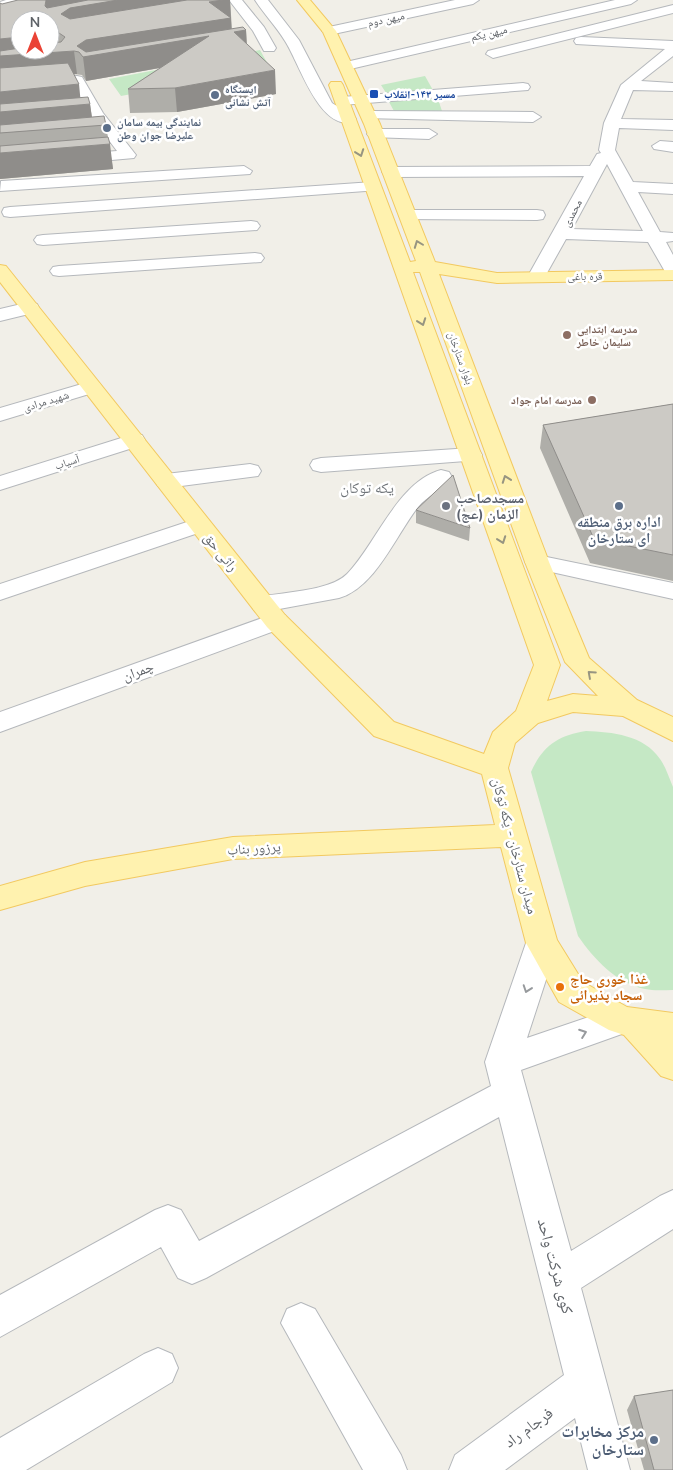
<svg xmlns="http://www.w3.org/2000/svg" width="673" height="1470" font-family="'Nunito Sans','Noto Naskh Arabic',sans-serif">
  <rect width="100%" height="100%" fill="#f1efe8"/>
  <!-- green -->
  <path fill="#c5e8c5" d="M 260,50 L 270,68 L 121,96 L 109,79 Z
    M 425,76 L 434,92 L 388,96 L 381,85 Z
    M 438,99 L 443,114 L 395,113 L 388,100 Z
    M 586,731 C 612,732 644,735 660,759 C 666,767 669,778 673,787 L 673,990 C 664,990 654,991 645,989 C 616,983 594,959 578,936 L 531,772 C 542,747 558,735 586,731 Z"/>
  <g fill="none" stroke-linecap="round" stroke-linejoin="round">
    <defs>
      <path id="minor" d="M 6,0 L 23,0 L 0,11 L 0,2 Z
        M 229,0 L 242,0 L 264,27 L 276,48 L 274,51 L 264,51 L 253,31 Z
        M 255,0 L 268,0 L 299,40 L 332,103 L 353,116 L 356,119 L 353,122 C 319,131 299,62 285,41 C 276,26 264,14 255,0 Z
        M 455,0 L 479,0 L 473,4 L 329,35 L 322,31 L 329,27 Z
        M 615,0 L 637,0 L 631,4 L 346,70 L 339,66 L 346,62 Z
        M 673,5 L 673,13 L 493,58 L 486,54 L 488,51 Z
        M 581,37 L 673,41 L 673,56 L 641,81 L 673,83 L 673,91 L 633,90 L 621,119 L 673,120 L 673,130 L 619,128 L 615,150 L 633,182 L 673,184 L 673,194 L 638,192 L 660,232 L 673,233 L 673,241 L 666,242 L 673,255 L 673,276 L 667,275 L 648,242 L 566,239 L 543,280 L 531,280 L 528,276 L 584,176 L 390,177 L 382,172 L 390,167 L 590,166 L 597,154 L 601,153 L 599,150 L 604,123 L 621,85 L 665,49 L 576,44 L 574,41 L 576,38 ZM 607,164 L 643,231 L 572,229 Z
        M 77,76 L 82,77 L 103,113 L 136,155 L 134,158 L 0,170 L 0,160 L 117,151 L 89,114 L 72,85 L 0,90 L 0,82 Z
        M 523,83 L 528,84 L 530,87 L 528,90 L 342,105 L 335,101 L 342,97 Z
        M 369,111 L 533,112 L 541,117 L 533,122 L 364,118 L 362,115 Z
        M 375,129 L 429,129 L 437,134 L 429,139 L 370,137 L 367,134 L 370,131 Z
        M 660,141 L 673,142 L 673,152 L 654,149 L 652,146 Z
        M 244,166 L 252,171 L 250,174 L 0,191 L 1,181 Z
        M 373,182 L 381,187 L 379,190 L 10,217 L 4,216 L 2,212 L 4,208 L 10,207 Z
        M 407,210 L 537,210 L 543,211 L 545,215 L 543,219 L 537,220 L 401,219 L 399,215 L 401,211 Z
        M 251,221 L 257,222 L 260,226 L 257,230 L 43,245 L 37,244 L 34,240 L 37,236 L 43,235 Z
        M 255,253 L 261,254 L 264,258 L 261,262 L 59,276 L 53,275 L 50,271 L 53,267 L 59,266 Z
        M 30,302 L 37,304 L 39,308 L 37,312 L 0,321 L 0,309 Z
        M 92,381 L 99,383 L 102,387 L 99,391 L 0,421 L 0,408 Z
        M 134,434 L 142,435 L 145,440 L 142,445 L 0,490 L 0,476 Z
        M 471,448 L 479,450 L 482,455 L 479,460 L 321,472 L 313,470 L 310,465 L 313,460 L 321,458 Z
        M 250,464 L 258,466 L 261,471 L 258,476 L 166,488 L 158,486 L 155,481 L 158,476 L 166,474 Z
        M 441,470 L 449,472 L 452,477 C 443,490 427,496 418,507 C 396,535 375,588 339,598 L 263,612 L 254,610 L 251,604 L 254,598 C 279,592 329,592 347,574 C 375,546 398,481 441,470 Z
        M 199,518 L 207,520 L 211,525 L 207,530 L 0,600 L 0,584 Z
        M 537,555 L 673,583 L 673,599 L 529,567 L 525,562 L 529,557 Z
        M 276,613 L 285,615 L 289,621 L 285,627 L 0,732 L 0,712 Z
        M 542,930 L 553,934 L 558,943 L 527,1038 L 621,1006 L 633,1010 L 638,1020 L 633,1030 L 521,1070 L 571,1251 L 660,1196 L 673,1190 L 673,1229 L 581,1288 L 630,1470 L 588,1470 L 575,1418 L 505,1470 L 449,1470 L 455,1455 L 564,1375 L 499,1117 L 206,1278 L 192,1284 L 178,1278 L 161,1247 L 0,1337 L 0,1295 L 155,1210 L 168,1205 L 181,1210 L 199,1241 L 491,1086 L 485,1062 L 526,943 L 531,934 Z
        M 301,1303 L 315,1309 L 401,1455 L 407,1470 L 363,1470 L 281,1323 L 287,1309 Z
        M 158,1348 L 172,1354 L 178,1368 L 172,1382 L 26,1470 L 0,1470 L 0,1438 L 144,1354 Z"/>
      <path id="major" d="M 297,0 L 310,0 L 336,31 L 380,124 L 435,262 L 497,273 L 673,270 L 673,280 L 497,283 L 439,274 L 549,562 L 589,658 L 637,700 L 673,717 L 673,741 L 623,716 L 573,712 L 538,723 L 515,743 L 508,768 L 557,940 L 583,982 L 627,1007 L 673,1013 L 673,1080 L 661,1076 L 624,1035 L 609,1030 L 559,1002 L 526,943 L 501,847 L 233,859 L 85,886 L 0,910 L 0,886 L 85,862 L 233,837 L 495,825 L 482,774 L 374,736 L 267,627 L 0,282 L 0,265 L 6,266 L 285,615 L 394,722 L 484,754 L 493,732 L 516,711 L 534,665 L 329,85 L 331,82 L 341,82 L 343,85 L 410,262 L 416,261 L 364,124 L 323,32 ZM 413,272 L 420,272 L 525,562 L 565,662 L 598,696 L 573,694 L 547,701 L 560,665 Z"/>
    </defs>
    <!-- minor casing -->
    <use href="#minor" stroke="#b5b8bc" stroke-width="2"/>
    <!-- major casing -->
    <use href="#major" stroke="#f2c960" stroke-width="2"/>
    <!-- minor -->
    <use href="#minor" fill="#fff" fill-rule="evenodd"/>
    <!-- major -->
    <use href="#major" fill="#fff2af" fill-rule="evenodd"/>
  </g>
  <!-- wall -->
  <path fill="#afaea9" d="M 230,0 L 232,29 L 246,30 L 247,44 L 276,94 L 177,112 L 130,113 L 128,89 L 160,68 L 86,81 L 82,75 L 74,74 L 80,97 L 90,104 L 92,117 L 106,125 L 113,169 L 0,179 L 0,3 L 2,4 Z
    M 673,404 L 673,581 L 590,563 L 540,448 L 543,425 Z
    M 416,510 L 470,528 L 469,541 L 416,523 Z
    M 634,1396 L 673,1470 L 644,1470 L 627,1410 Z"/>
  <!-- shaded-wall -->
  <path fill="#8f8d8a" d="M 46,0 L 230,0 L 232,41 L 210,59 L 86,81 L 83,57 L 79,52 L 73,30 L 45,6 Z
    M 246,30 L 247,53 L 234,32 Z
    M 56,31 L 58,52 L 74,51 L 77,74 L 0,80 L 0,39 L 20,37 L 20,50 L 50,50 L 50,32 Z
    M 275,70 L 276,94 L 177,112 L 175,88 Z
    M 79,84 L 81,105 L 90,104 L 93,126 L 0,133 L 0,92 Z
    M 110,144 L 113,169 L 0,179 L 0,153 Z"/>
  <!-- building -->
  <path fill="#cccac5" stroke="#8f8d8a" d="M 18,0 L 46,0 L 45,6 L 47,8 L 88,0 L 118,0 L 70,8 L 61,14 L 70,19 L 187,0 L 223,0 L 209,2 L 231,18 L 86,40 L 77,46 L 86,52 L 243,27 L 246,30 L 234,32 L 275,70 L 175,88 L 128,89 L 209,36 L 83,57 L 79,52 L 74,51 L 0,56 L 0,51 L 20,48 L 20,50 L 50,50 L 50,43 L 61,42 L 65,37 L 56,31 L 50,32 L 50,20 L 20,20 L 20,37 L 0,39 L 0,3 L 2,4 Z
    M 68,63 L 79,84 L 0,92 L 0,68 Z
    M 88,97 L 90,104 L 0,112 L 0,104 Z
    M 104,116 L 106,125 L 0,133 L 0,125 Z
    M 108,137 L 110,144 L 0,153 L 0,146 Z
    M 673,404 L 673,555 L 594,539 L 543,425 Z
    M 453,475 L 470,528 L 416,510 Z
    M 673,1390 L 673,1470 L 654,1470 L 634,1396 Z"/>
  <!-- one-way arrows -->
  <defs><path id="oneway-chevron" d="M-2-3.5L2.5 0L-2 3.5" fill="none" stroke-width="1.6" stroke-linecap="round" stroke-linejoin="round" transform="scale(1.25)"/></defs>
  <g stroke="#979581">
    <use href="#oneway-chevron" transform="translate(360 153) rotate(70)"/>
    <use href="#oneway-chevron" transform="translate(418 244) rotate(-111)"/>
    <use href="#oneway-chevron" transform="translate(422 322) rotate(70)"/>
    <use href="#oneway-chevron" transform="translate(506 479) rotate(-110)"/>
    <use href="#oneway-chevron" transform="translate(502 540) rotate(70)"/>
    <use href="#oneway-chevron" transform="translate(591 674) rotate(-138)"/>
  </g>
  <g stroke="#979a9d">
    <use href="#oneway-chevron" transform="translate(527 989) rotate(109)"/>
    <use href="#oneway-chevron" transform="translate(583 1033) rotate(-20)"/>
  </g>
  <!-- markers -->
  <rect fill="#1a4fb4" stroke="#fff" stroke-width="2" x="369" y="89" width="10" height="10" rx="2.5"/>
  <g fill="#5c6f8a" stroke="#fff" stroke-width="2">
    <circle cx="215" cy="95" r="5"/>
    <circle cx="107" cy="128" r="5"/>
    <circle cx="619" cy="506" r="5"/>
    <circle cx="654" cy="1440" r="5"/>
  </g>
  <g fill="#8d6e63" stroke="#fff" stroke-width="2">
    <circle cx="567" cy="335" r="5"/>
    <circle cx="592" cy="400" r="5"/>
  </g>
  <circle fill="#6b7280" stroke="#fff" stroke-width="2" cx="446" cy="506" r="5"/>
  <circle fill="#e8710a" stroke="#fff" stroke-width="2" cx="560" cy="987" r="5"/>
  <g text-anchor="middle" stroke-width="5" stroke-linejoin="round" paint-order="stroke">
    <!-- far-street labels -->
    <g font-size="11" fill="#5f6368" stroke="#fff">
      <text transform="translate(386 19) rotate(-12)" y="4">میهن دوم</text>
      <text transform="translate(489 33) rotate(-13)" y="4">میهن یکم</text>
      <text transform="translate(572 213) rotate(-62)" y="4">محمدی</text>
      <text transform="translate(585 276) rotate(-1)" y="4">قره باغی</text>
      <text transform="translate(461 358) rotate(70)" y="4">بلوار ستارخان</text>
      <text transform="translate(46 401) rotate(-17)" y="4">شهید مرادی</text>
      <text transform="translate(67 462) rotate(-18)" y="4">آسیاب</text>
    </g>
    <!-- far-service labels -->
    <g font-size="11" font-weight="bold" fill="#4e5e75" stroke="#fff" text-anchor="start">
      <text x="225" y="93">ایستگاه<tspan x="225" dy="13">آتش نشانی</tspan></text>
      <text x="117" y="126">نمایندگی بیمه سامان<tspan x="117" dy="13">علیرضا جوان وطن</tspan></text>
    </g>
    <!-- far-transit labels -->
    <g font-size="11" font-weight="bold" fill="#164399" stroke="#fff" text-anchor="start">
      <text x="384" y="98">مسیر ۱۴۳-انقلاب</text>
    </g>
    <!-- far-education labels -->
    <g font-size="11" font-weight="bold" fill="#785e54" stroke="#fff" text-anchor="start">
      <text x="577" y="333">مدرسه ابتدایی<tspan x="577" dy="13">سلیمان خاطر</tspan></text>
      <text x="582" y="404" text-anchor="end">مدرسه امام جواد</text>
    </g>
    <!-- worship labels -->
    <g font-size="14" font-weight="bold" fill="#5b616d" stroke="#fff" text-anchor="start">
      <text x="456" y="503">مسجدصاحب<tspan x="456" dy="16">الزمان (عج)</tspan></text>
    </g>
    <!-- service labels -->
    <g font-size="14" font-weight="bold" fill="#4e5e75" stroke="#fff">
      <text x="619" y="527">اداره برق منطقه<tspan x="619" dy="16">ای ستارخان</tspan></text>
    </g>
    <!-- street labels -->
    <g font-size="14" fill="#5f6368" stroke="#fff">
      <text transform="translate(221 552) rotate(51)" y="5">راثی حق</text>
      <text transform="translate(138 671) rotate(-20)" y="5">چمران</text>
      <text transform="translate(515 846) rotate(75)" y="5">میدان ستارخان - یکه توکان</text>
      <text transform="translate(254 848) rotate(-4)" y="5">پرزور بناب</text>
    </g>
    <!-- food labels -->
    <g font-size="14" font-weight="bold" fill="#c56008" stroke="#fff" text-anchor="start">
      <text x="570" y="984">غذا خوری حاج<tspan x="570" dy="16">سجاد پذیرائی</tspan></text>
    </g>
    <!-- neighbourhood labels -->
    <g font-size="15" fill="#70757a" stroke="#fff">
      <text x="367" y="493">یکه توکان</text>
    </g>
    <!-- near-street labels -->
    <g font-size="16" fill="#5f6368" stroke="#fff">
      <text transform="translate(556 1266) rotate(75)" y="6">کوی شرکت واحد</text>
      <text transform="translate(528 1427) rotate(-36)" y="6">فرجام راد</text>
    </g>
    <!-- near-service labels -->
    <g font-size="16" font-weight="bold" fill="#4e5e75" stroke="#fff" text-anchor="end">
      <text x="644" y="1437">مرکز مخابرات<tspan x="644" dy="18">ستارخان</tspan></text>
    </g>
  </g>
  <!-- north arrow -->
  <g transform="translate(35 35)"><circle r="24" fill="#ffffff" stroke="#bfc1c3"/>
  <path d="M0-4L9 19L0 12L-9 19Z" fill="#ea4335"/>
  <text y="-8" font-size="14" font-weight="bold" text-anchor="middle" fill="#5f6368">N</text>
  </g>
</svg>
